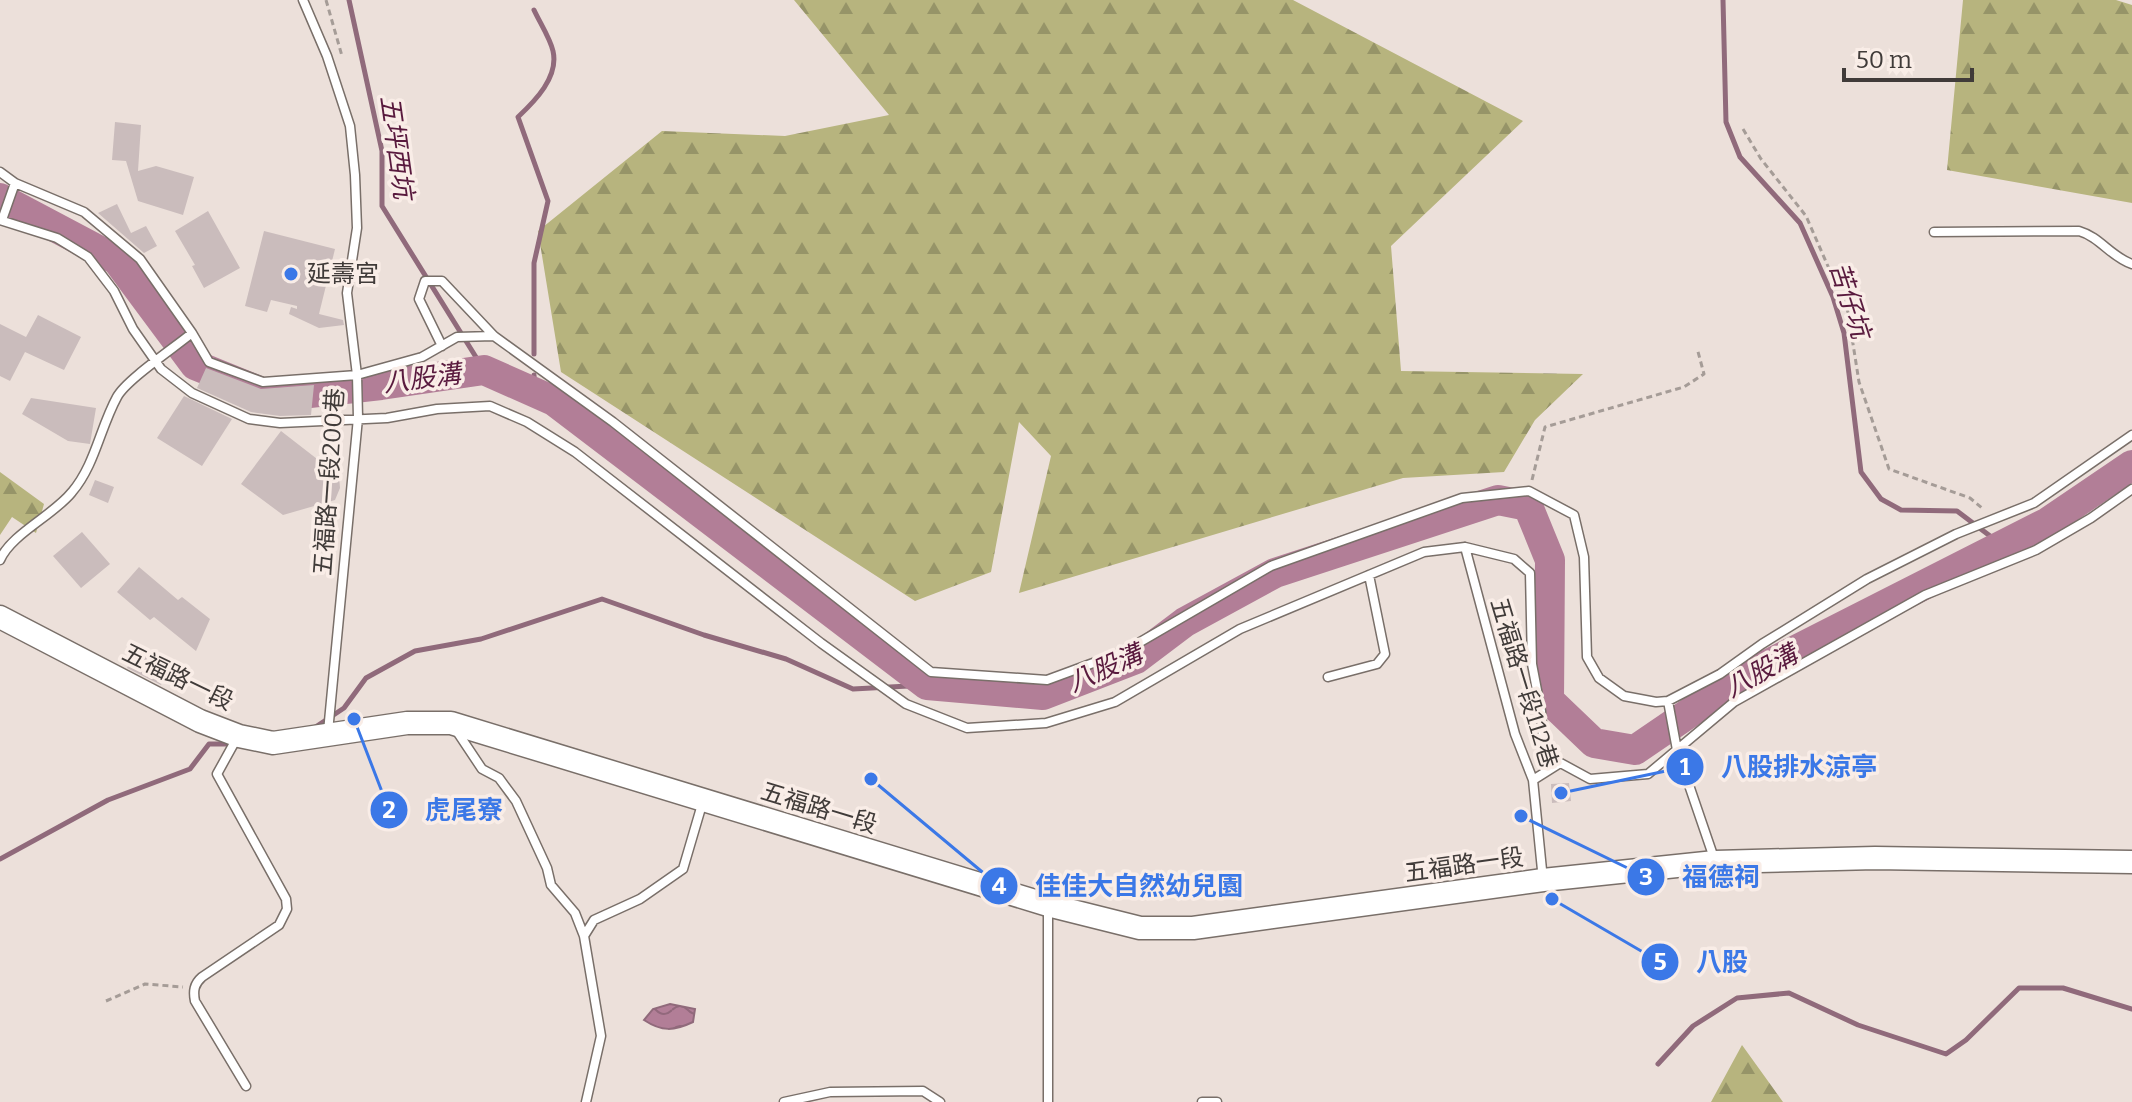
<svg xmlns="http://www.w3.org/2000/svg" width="2132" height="1102" font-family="Bitter,'Noto Sans TC',serif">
  <defs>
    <pattern id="forest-firs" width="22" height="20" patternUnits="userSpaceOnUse" patternTransform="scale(2)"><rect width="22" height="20" fill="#b7b47e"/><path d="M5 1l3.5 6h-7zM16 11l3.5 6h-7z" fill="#969468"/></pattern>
    <pattern id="water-waves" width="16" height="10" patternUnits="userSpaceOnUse" patternTransform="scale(2)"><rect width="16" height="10" fill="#b27e97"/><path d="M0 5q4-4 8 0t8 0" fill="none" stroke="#92687c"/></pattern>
  </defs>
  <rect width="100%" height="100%" fill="#ece0da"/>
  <!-- forest -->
  <path fill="url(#forest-firs)" d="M 794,0 L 1293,0 L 1523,121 L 1391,246 L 1401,371 L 1583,374 L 1535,420 L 1504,472 L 1403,478 L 1019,593 L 1051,456 L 1019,422 L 991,572 L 915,601 L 561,372 L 538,231 L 662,131 L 785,136 L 889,115 Z
    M 1963,0 L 2116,0 L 2132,5 L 2132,203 L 1947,170 Z
    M 0,472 L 44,504 L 36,533 L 12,517 L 0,535 Z
    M 1742,1045 L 1783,1102 L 1711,1102 Z"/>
  <!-- water -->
  <path fill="url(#water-waves)" stroke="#906a7b" stroke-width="2" d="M 670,1004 L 695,1009 L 693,1022 C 674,1031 662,1032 644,1020 L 653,1009 Z"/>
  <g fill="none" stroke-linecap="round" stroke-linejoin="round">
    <!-- stream -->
    <path stroke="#906a7b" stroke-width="5" d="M 349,0 L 382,151 L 382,206 L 484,370
      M 1723,0 L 1726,122 L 1740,157 L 1800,223 L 1833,297 L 1844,333 L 1861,472 L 1881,499 L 1901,510 L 1957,511 L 2002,545
      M 534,10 C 540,23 550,38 553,51 C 559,77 535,101 518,117 L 548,201 L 534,263 L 534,354
      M 534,375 L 535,393
      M 314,728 L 344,708 L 366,678 L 415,651 L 481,639 L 602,599 L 704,635 L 786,659 L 853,689 L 927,685
      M 0,859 L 108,800 L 190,769 L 209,744 L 233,744
      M 1658,1064 L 1693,1026 L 1737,998 L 1789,993 L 1858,1025 L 1946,1054 L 1966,1040 L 2019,988 L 2063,988 L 2132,1009"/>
    <!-- river -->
    <path stroke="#b27e97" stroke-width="30" d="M 0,198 L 117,260 L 195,365 L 274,397 L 381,385 L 484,370 L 554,401 L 927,685 L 1043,695 L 1136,659 L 1185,622 L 1275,573 L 1498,500 L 1528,506 L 1550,560 L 1549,700 L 1594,743 L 1635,750 L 1739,679 L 2048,522 L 2132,465"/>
  </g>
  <!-- building -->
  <path fill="#cabcbc" d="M 115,122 L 141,125 L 138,171 L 156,166 L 194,177 L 183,215 L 138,201 L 126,161 L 112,160 Z
    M 117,204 L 131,233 L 146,226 L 157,246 L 144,253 L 98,213 Z
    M 208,211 L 240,268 L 204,288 L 192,266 L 195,265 L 175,231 Z
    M 264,231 L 335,249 L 319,314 L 343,320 L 344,325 L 319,328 L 289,314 L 291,307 L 297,309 L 297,306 L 271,300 L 267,312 L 245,306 Z
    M 38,315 L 81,337 L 64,370 L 25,352 L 10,381 L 0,376 L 0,324 L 26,337 Z
    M 206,368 L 261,389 L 314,385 L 311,415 L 280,416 L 251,412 L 197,388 Z
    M 184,396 L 232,419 L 202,466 L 157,438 Z
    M 31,398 L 96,408 L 90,444 L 68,441 L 22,414 Z
    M 281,431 L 339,476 L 340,488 L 335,500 L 283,515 L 241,484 Z
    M 95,480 L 114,487 L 108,503 L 89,495 Z
    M 82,532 L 110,564 L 81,588 L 53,556 Z
    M 139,567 L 178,600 L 182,597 L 210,619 L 196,651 L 154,617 L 150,620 L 117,592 Z
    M 136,651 L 169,667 L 161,685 L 127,668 Z
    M 1569,783 L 1571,801 L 1552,803 L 1551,784 Z"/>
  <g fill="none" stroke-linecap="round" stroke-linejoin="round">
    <defs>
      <path id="service" d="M 303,0 L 327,56 L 350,126 L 355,175 L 357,228 L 347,293 L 357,375 L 358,418 L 328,732
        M 0,172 L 15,183 L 84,212 L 140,259 L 192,333 L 209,362 L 263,382 L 357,375 L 422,357 L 457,337 L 494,336
        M 0,220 L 57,238 L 88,257 L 114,291 L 133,329 L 161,369 L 192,393 L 249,419 L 280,423 L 387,418 L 437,409 L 490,406 L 527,422 L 575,452 L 821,643 L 906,704 L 967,728 L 1046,723 L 1115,702 L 1240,629 L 1424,552 L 1465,547 L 1514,559 L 1530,573 L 1532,664 L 1541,711 L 1544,754 L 1590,779 L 1648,774 L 1734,702 L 1925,595 L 2036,550 L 2091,518 L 2132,489
        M 2,220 L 15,183
        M 1934,232 L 2079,231 C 2100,237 2111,257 2132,264
        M 442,346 L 419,299 L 425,281 L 442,281 L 494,336 L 613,422 L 931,672 L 1047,680 L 1123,652 L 1271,566 L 1462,498 L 1529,491 L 1574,515 L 1584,557 L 1587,657 L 1599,678 L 1624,696 L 1656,702 L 1668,701 L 1720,674 L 1762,644 L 1867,579 L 1956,534 L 2034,503 L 2132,435
        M 1465,547 L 1515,734 L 1533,780 L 1543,880
        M 0,560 C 11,534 54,515 72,492 C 95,465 100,428 117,397 C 126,380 174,348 192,333
        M 1328,677 L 1377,664 L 1385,654 L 1369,575
        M 1668,701 L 1677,750 L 1715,861
        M 456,730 L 482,769 L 499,778 L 516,801 L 547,868 L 551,885 L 575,913 L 584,936 L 601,1036 L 586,1102
        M 238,736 L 217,774 L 286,899 L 287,909 L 279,925 L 202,977 C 194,984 193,991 195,1001 L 246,1086
        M 1533,780 L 1560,763
        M 1048,907 L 1048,1102
        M 584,936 L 594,920 L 640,899 L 683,869 L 703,801
        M 784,1102 L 830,1092 L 923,1091 L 940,1102
        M 1202,1102 L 1217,1102"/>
      <path id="secondary" d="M 0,617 L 200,721 L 239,736 L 273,743 L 407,723 L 451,723 L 1048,905 L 1140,928 L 1193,928 L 1543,880 L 1715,862 L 1875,858 L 2132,862"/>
    </defs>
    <!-- service casing -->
    <use href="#service" stroke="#796f69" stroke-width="11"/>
    <!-- secondary casing -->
    <use href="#secondary" stroke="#796f69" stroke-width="25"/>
    <!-- path -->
    <path stroke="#a59c97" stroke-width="3" stroke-dasharray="6 4" stroke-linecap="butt" d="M 326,0 L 342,56
      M 1743,129 L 1761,159 L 1806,216 L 1848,312 L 1859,382 L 1889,469 L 1970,498 L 1982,508
      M 1532,480 L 1545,427 L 1684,387 L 1704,374 L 1697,348
      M 106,1001 L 145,984 L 183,987"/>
    <!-- service -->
    <use href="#service" stroke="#fff" stroke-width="8"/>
    <!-- secondary -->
    <use href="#secondary" stroke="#fff" stroke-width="22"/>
  </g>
  <!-- markers -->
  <circle fill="#3b78e7" stroke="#f9ede7" stroke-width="3" cx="291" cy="274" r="8"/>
  <g text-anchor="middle" stroke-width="7" stroke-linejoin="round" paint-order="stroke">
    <!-- poi labels -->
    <g font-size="24" fill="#403b39" stroke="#f9ede7" text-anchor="start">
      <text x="307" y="282">延壽宮</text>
    </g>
    <!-- street labels -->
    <g font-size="24" fill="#403b39" stroke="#f9ede7">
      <text transform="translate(329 482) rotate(-86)" y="8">五福路一段200巷</text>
      <text transform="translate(178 677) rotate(26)" y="8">五福路一段</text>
      <text transform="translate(1524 683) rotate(73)" y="8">五福路一段112巷</text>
      <text transform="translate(819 808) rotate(17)" y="8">五福路一段</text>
      <text transform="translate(1464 865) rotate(-8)" y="8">五福路一段</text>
    </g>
    <!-- water labels -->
    <g font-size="26" font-style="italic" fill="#591a3e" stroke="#f9ede7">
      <text transform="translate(397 147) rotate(82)" y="9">五坪西坑</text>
      <text transform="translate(1850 300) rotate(72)" y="9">苦仔坑</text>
      <text transform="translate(422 378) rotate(-7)" y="9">八股溝</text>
      <text transform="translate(1105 668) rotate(-24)" y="9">八股溝</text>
      <text transform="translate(1761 671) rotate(-29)" y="9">八股溝</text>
    </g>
  </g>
  <!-- callouts -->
  <path fill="none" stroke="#3b78e7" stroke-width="3" d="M1561 793L1685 767M354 719L389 810M1521 816L1646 877M871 779L999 886M1552 899L1660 962"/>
  <g fill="#3b78e7" stroke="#f9ede7" stroke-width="3">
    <circle cx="1561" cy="793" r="8"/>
    <circle cx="354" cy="719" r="8"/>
    <circle cx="1521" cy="816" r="8"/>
    <circle cx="871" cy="779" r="8"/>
    <circle cx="1552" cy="899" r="8"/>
    <circle cx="1685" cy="767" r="20"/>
    <circle cx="389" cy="810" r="20"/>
    <circle cx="1646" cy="877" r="20"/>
    <circle cx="999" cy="886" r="20"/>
    <circle cx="1660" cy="962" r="20"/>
  </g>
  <g font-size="24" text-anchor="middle" font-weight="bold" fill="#fff">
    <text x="1685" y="775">1</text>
    <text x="389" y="818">2</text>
    <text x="1646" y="885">3</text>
    <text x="999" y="894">4</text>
    <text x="1660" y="970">5</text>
  </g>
  <g font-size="26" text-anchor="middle" font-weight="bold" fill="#3b78e7" stroke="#f9ede7" stroke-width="7" stroke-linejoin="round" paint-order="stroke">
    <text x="1799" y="776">八股排水涼亭</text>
    <text x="464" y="819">虎尾寮</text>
    <text x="1721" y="886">福德祠</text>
    <text x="1139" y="895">佳佳大自然幼兒園</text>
    <text x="1722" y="971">八股</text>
  </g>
  <!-- scale -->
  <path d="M1844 68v12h128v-12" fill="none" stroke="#403b39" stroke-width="4"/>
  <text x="1856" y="68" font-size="24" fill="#403b39" stroke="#f9ede7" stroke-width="6" paint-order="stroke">50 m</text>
</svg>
